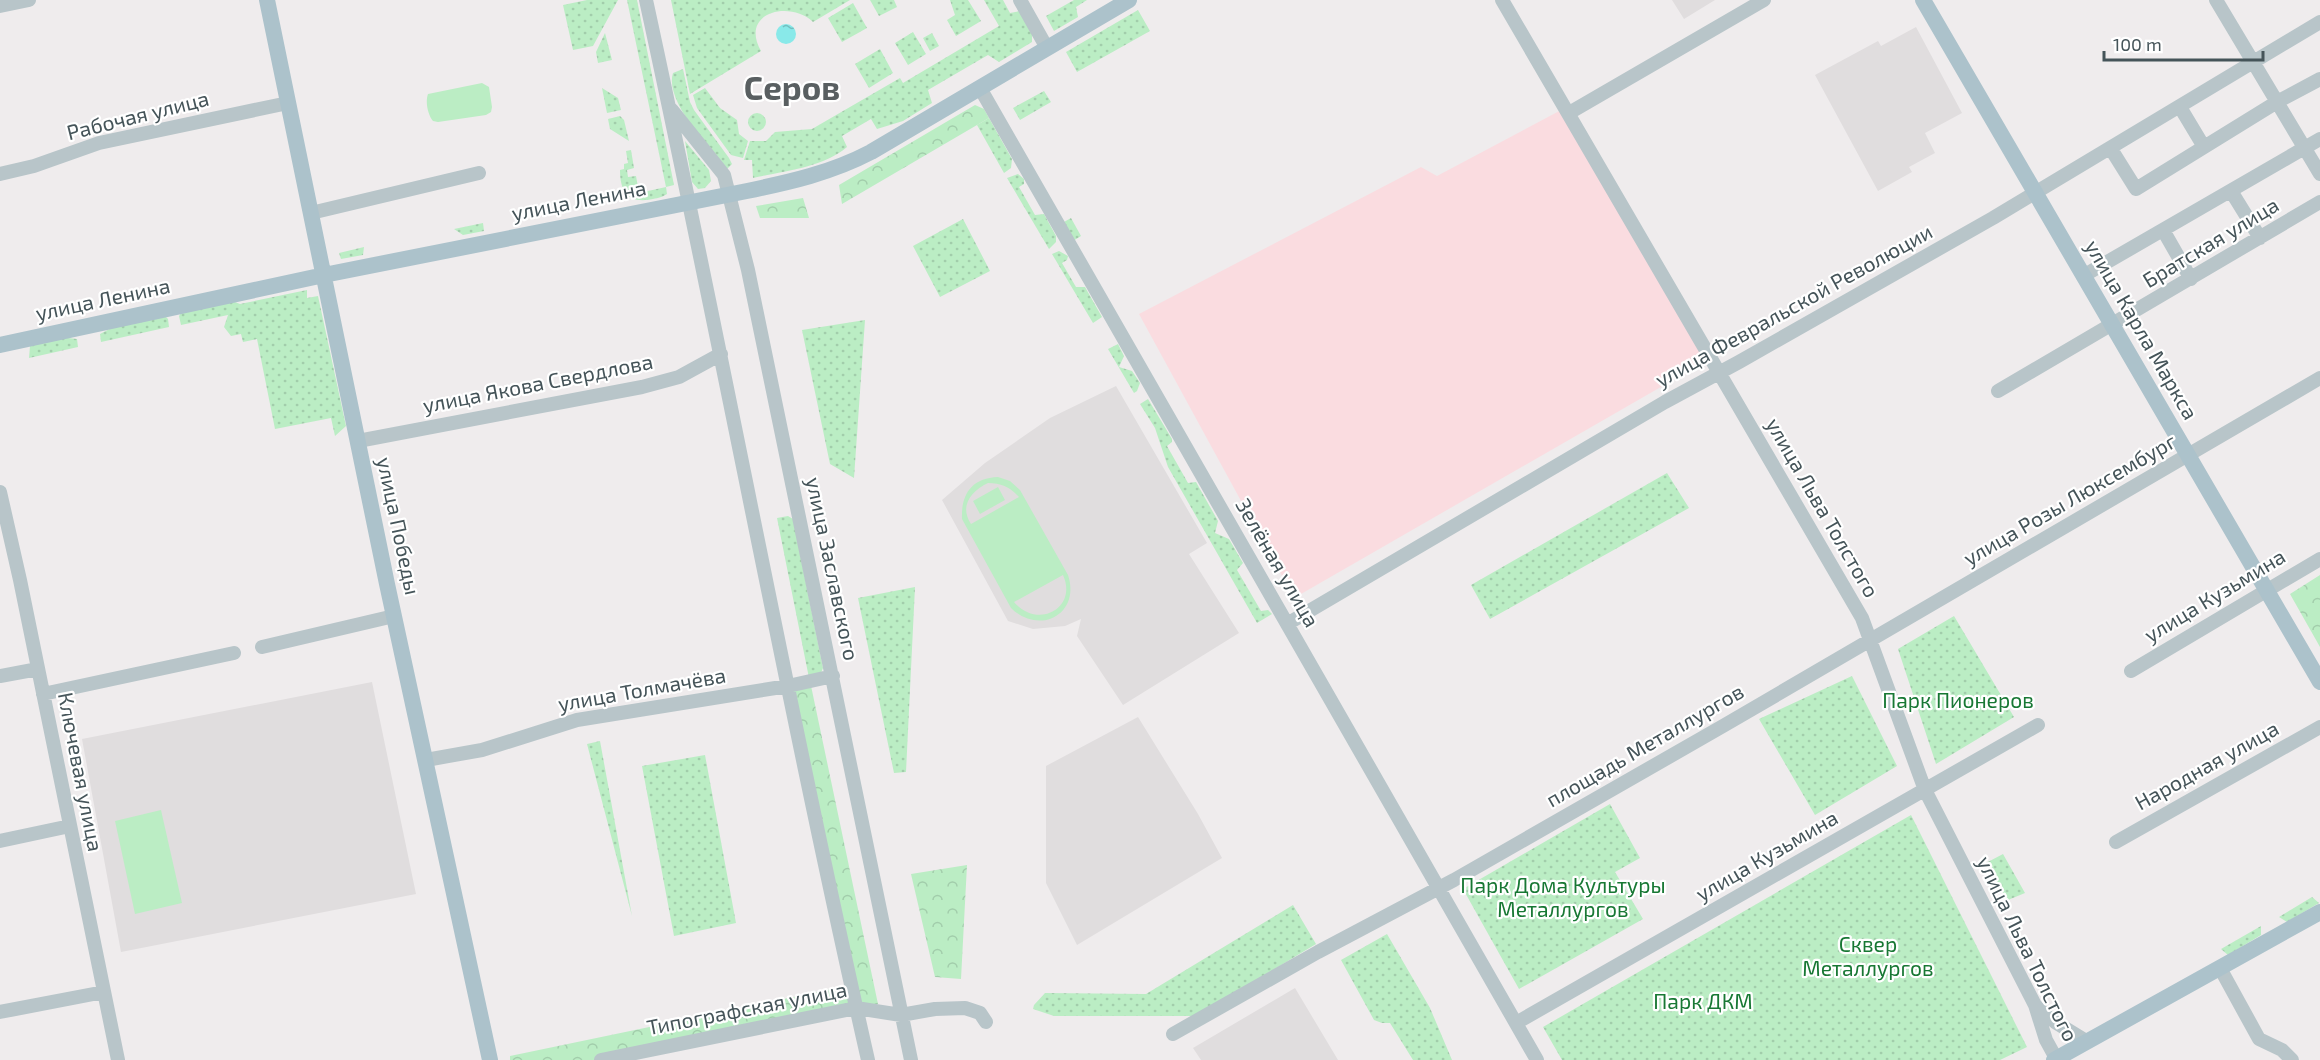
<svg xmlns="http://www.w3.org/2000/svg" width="2320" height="1060" font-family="'Exo 2',sans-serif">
  <defs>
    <pattern id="green-dots" width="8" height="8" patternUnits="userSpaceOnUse" patternTransform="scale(1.5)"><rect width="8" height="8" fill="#bbedc4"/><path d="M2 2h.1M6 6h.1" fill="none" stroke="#a2cdab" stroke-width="1.8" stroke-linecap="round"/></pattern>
    <pattern id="forest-crowns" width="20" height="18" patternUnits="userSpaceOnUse" patternTransform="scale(1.5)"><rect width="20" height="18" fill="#bbedc4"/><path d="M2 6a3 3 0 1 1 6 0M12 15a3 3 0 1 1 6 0" fill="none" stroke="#a2cdab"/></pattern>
    <pattern id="water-ripples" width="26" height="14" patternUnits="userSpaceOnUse" patternTransform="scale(1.5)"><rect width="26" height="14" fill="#89e9e9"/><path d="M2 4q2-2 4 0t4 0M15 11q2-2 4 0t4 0" fill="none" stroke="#72bfc0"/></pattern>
  </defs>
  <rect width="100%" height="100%" fill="#efeced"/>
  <!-- education -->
  <path fill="#e0ddde" d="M 1672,0 L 1715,0 L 1684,19 Z
    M 1916,27 L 1962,113 L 1925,133 L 1935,153 L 1909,167 L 1912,172 L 1878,191 L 1815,75 L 1878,41 L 1881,46 Z
    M 1116,386 L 1207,543 L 1189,554 L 1239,633 L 1123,705 L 1077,636 L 1081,619 L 1065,626 L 1033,629 L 1008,621 L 942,500 L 985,463 L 1050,418 Z
    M 372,682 L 416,894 L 121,952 L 82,739 Z
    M 1138,717 L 1198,814 L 1222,858 L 1077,945 L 1046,883 L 1046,766 Z
    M 1295,988 L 1338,1060 L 1201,1060 L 1193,1048 Z"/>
  <!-- medical -->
  <path fill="#fadce0" d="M 1563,109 L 1706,361 L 1294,598 L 1139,314 L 1421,167 L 1437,176 Z"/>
  <!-- green -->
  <path fill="url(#green-dots)" d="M 587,0 L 618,0 L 593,46 L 573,50 L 563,5 Z
    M 627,0 L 637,0 L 674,185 L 666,187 L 667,194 C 662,197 659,198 653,199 C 629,204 620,193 620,170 L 624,169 L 624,164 L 628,163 L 626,151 L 631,150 L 634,168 L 627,170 L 628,177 L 636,176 L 639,193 L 666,187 Z
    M 671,0 L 850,0 L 813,22 C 790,0 739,12 761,51 L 690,94 Z
    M 870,0 L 894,0 L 897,7 L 879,16 Z
    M 950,0 L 968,0 L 981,21 L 956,36 L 947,20 L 955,15 Z
    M 984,0 L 1003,0 L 1010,13 L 1020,11 L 1032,34 L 1032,42 L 999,62 L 988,55 L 928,90 L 932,103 L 903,121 L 877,129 L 871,119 L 842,136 L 847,147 C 822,168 784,171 753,178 L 752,160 L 744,160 L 750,141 L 766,141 L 775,132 L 812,129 L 900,78 L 903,83 L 999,26 Z
    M 1074,0 L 1087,0 L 1076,7 L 1078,17 L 1054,31 L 1046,16 Z
    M 853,3 L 867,28 L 842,42 L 828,18 Z
    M 1138,10 L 1150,31 L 1077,72 L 1066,52 Z
    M 913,32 L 926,54 L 908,65 L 895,43 Z
    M 605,33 L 612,60 L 598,63 L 596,52 Z
    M 932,33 L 939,46 L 930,51 L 923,38 Z
    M 880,49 L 893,73 L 869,88 L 855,64 Z
    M 683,69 L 690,102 L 694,110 L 729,158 L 732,164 L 727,169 C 710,148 664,101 673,73 Z
    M 602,88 L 618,98 L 621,110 L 607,113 Z
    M 705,88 L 720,108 L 737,120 L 739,134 L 748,141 L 743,158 L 731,155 L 697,108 L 693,95 Z
    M 1044,91 L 1051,102 L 1020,120 L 1013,108 Z
    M748 122a9 9 0 1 1 18 0a9 9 0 1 1-18 0Z
    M 620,116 L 624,120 L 629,141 L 610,129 L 608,119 Z
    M 989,118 L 1012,159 L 1011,168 L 1004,173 L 977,125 Z
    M 685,141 L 709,170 L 711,181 L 705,188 L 698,189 L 692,182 Z
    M 1018,174 L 1024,179 L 1024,184 L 1019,187 L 1035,215 L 1044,214 L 1056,236 L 1056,242 L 1049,249 L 1007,178 Z
    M 1071,218 L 1081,236 L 1073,241 L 1064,222 Z
    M 963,219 L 990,271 L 940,297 L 913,246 Z
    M 483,223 L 484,231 L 463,235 L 454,229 Z
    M 364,247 L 363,255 L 341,259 L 339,253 Z
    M 1059,251 L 1068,256 L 1067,260 L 1062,263 L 1076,287 L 1085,287 L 1102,317 L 1093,323 L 1052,254 Z
    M 307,290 L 307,298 L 318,296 L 346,426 L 335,436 L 331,418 L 275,429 L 257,339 L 243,342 L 241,334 L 231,336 L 224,327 L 228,315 L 181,325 L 179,316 L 182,311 L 230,300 L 240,304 Z
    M 164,315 L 168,319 L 169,327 L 101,342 L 100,334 L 117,325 Z
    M 865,320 L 854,478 L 830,464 L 802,330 Z
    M 60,337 L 77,339 L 78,347 L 29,358 L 30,346 Z
    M 1118,344 L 1124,356 L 1119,367 L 1132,371 L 1140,383 L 1137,391 L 1134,393 L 1108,349 Z
    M 1148,399 L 1172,439 L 1172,442 L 1167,446 L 1188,483 L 1196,482 L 1218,521 L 1215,533 L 1229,539 L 1243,563 L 1237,570 L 1261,611 L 1268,610 L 1272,614 L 1257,623 L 1168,467 L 1155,428 L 1140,404 Z
    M 1667,473 L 1689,508 L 1490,619 L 1471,585 Z
    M 788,516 L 793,519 L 823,668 L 821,673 L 809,678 L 777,518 Z
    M 915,587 L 906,772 L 894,773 L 858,598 Z
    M 1954,616 L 2014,717 L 1936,764 L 1898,649 Z
    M 1852,676 L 1897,766 L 1815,815 L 1759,719 Z
    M 600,741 L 632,916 L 587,744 Z
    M 705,755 L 736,923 L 674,936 L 642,766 Z
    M 1610,804 L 1640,858 L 1615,872 L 1643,919 L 1519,989 L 1463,889 Z
    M 1911,815 L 2027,1047 L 2000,1060 L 1562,1060 L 1543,1027 Z
    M 2003,854 L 2025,893 L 2008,900 L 1984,864 Z
    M 2312,897 L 2319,903 L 2287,922 L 2279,917 Z
    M 1293,905 L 1316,944 L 1197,1016 L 1054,1016 L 1033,1009 L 1034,1005 L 1045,993 L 1146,994 Z
    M 2261,926 L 2261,935 L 2228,955 L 2221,949 Z
    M 1387,934 L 1430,1008 L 1452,1060 L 1413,1060 L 1390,1023 L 1382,1023 L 1374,1020 L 1341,960 Z"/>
  <!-- forest -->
  <path fill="url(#forest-crowns)" d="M 975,105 L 984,109 L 989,118 L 842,204 L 839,185 Z
    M 803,198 L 809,218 L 760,218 L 756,206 Z
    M 2320,575 L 2320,647 L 2290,594 Z
    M 810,681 L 878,1004 L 601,1060 L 510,1060 L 510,1056 L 851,985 L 788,686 Z
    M 967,865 L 961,979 L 935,977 L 911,874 Z"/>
  <!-- pitch -->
  <path fill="#bbedc4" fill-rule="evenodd" d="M 482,83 L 489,87 L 492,107 L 491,112 L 486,115 L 438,122 L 433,121 C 428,115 425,102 428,94 Z
    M 998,477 L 1010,481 L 1020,490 L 1068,575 C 1081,614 1039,636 1011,608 L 962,519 C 961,495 971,478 998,477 ZM 988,483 C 1001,483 1010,487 1019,497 L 971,524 C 959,506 971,491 988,483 ZM 1063,575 C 1078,608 1038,630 1014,602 Z
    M 998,487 L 1005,500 L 980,514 L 973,501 Z
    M 161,810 L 182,903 L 135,914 L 115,821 Z"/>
  <!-- water -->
  <path fill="url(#water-ripples)" d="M776 34a10 10 0 1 1 20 0a10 10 0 1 1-20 0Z"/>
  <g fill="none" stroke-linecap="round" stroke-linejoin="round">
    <!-- minor -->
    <path stroke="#b8c5c9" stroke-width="14" d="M 646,0 C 723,353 788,708 868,1060
      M 1020,0 L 1047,48
      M 1502,0 L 1862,618 L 1925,790 L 2035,1005 L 2046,1040 L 2057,1060
      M 2216,0 L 2320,174
      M 0,6 L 29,0
      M 980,88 L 1537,1060
      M 2180,107 L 2204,147
      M 672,110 L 724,175 L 748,270 L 911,1060
      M 1569,113 L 1764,0
      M 2111,149 L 2136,189 L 2277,102 L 2320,79
      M 0,174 L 34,166 L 99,143 L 288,103
      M 2231,191 L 2260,238
      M 311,213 L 479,173
      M 2163,230 L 2191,279
      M 2083,276 L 2320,139
      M 1998,391 L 2320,202
      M 358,441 L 642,387 L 679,377 L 721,354
      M 0,492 L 20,580 L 118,1060
      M 1287,624 L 1665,402 L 1739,362 L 1993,218 L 2320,22
      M 262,647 L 394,616
      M 2131,671 L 2320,559
      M 0,676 L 38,669
      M 43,694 L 234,653
      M 426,760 L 482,750 L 577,720 L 788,686 L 833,676
      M 0,841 L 70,826
      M 2116,842 L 2320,727
      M 2220,968 L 2259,1039 L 2282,1050 L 2292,1060
      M 2036,1006 L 2055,1022 L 2086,1041
      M 0,1012 L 104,992
      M 1516,1023 L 2038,725
      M 1173,1034 L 1318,952 L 1454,880 L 1723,726 L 2320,378
      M 601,1060 L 856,1008 L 901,1015 L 935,1009 L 965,1008 L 980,1013 L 986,1022"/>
    <!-- major -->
    <path stroke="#acc2cb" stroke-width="16" d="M 267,0 L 387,584 L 490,1060
      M 1923,0 L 2320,682
      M 0,345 L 324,275 L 747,191 C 790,182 831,173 871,152 L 1129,0
      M 2054,1060 L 2320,912"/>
  </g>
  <g text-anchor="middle" stroke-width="4.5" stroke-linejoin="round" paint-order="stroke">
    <!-- street labels -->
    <g font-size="21" fill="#455459" stroke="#fff">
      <text transform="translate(138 116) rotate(-14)" y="7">Рабочая улица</text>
      <text transform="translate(579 201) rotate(-11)" y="7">улица Ленина</text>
      <text transform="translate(2211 243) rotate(-31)" y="7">Братская улица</text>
      <text transform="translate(103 300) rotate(-12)" y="7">улица Ленина</text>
      <text transform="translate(1794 306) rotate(-29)" y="7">улица Февральской Революции</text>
      <text transform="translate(2141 330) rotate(60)" y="7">улица Карла Маркса</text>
      <text transform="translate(538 384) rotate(-11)" y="7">улица Якова Свердлова</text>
      <text transform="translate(2070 500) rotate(-30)" y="7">улица Розы Люксембург</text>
      <text transform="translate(1822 508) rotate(60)" y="7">улица Льва Толстого</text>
      <text transform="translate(398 526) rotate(78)" y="7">улица Победы</text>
      <text transform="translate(1277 563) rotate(60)" y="7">Зелёная улица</text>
      <text transform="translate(832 569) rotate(78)" y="7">улица Заславского</text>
      <text transform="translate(2215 596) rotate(-31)" y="7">улица Кузьмина</text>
      <text transform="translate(642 690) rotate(-10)" y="7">улица Толмачёва</text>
      <text transform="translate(1645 746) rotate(-30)" y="7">площадь Металлургов</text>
      <text transform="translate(2207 766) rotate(-29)" y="7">Народная улица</text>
      <text transform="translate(80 772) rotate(79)" y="7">Ключевая улица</text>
      <text transform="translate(1767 856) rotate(-30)" y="7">улица Кузьмина</text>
      <text transform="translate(2027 949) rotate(64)" y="7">улица Льва Толстого</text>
      <text transform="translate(747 1009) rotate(-11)" y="7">Типографская улица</text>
    </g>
    <!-- park labels -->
    <g font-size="21" fill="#187834" stroke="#fff">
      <text x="1958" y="708">Парк Пионеров</text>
      <text x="1563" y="893">Парк Дома Культуры<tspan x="1563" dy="24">Металлургов</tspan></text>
      <text x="1868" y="952">Сквер<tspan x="1868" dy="24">Металлургов</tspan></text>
      <text x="1703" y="1009">Парк ДКМ</text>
    </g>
    <!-- town labels -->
    <g font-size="33" font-weight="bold" fill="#595f61" stroke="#fff">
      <text x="792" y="100">Серов</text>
    </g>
  </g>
  <!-- scale -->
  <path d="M2104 51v9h159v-9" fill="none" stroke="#455459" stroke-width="3"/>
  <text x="2113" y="51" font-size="18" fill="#455459" stroke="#ffffff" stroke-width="4.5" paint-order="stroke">100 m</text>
</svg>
